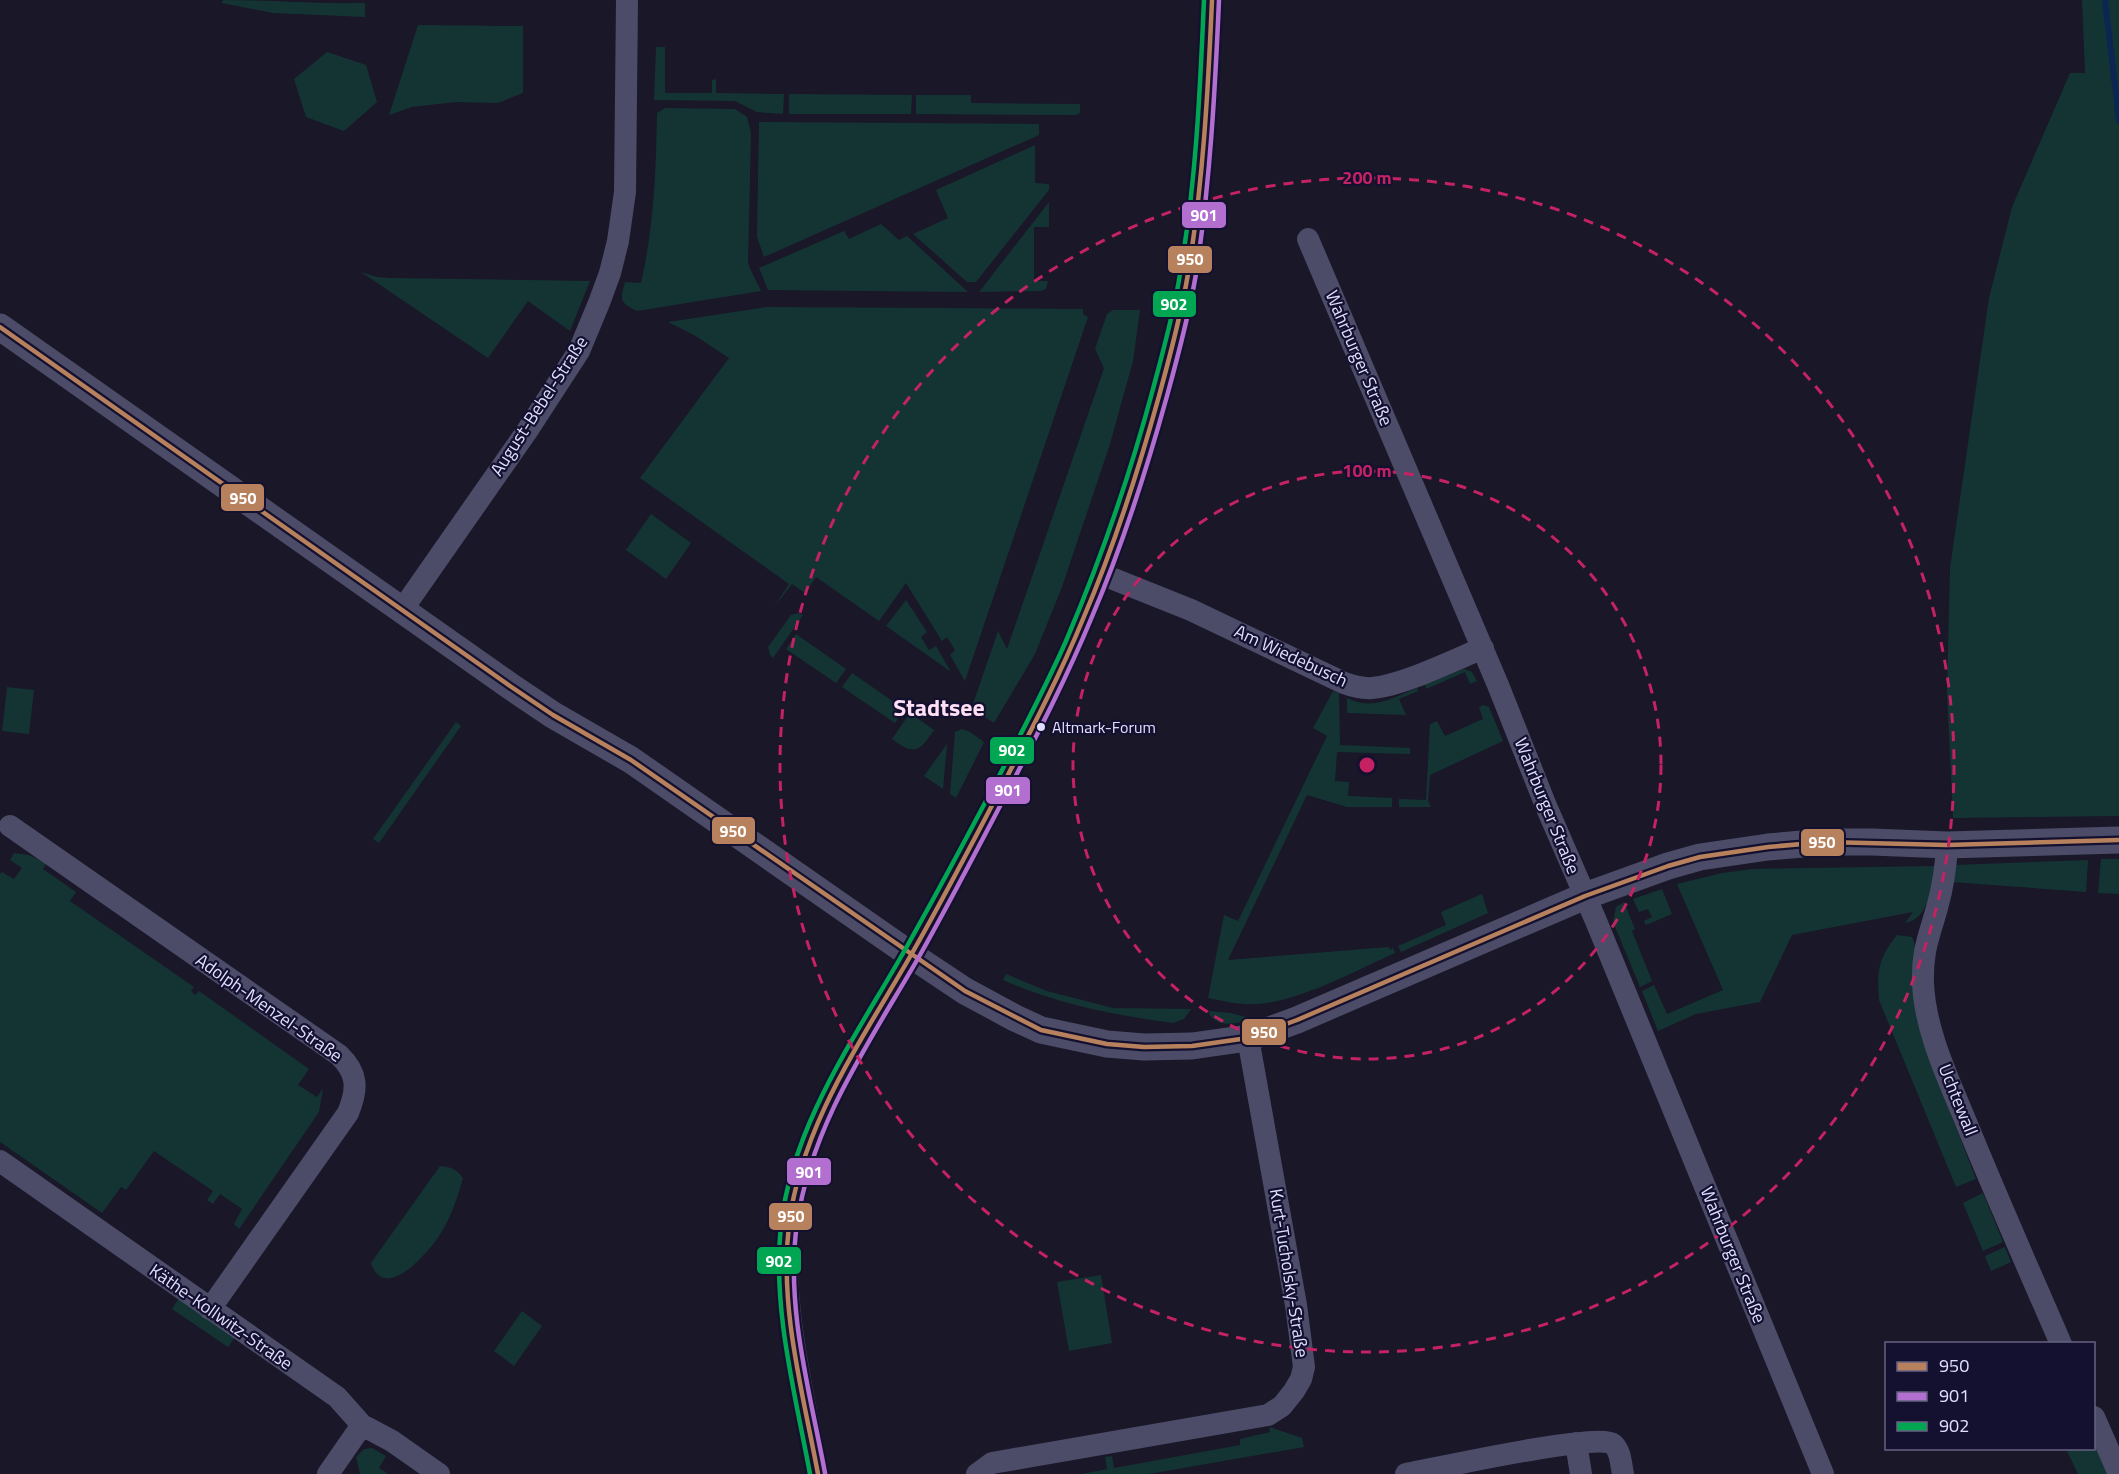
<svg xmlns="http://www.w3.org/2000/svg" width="2119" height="1474" font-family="'Titillium Web',sans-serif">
  <rect width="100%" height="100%" fill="#191728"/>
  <!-- green -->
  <path fill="#143434" d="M 223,0 C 271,0 318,4 365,3 L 365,17 L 273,13 L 222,3 Z
    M 2082,0 L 2119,0 L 2119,816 L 1953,818 L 1947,691 L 1950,568 L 1989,298 L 2012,207 L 2070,73 L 2085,73 Z
    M 418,25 L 523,26 L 523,93 L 498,103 L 456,102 L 412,107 L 389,115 Z
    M 656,47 L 665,47 L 665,93 L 712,93 L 712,80 L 716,79 L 716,93 L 784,94 L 783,114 L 757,112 L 735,101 L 654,100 Z
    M 327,52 L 366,65 L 377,102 L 344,131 L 306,117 L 294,79 Z
    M 789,94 L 912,95 L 911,114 L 789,114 Z
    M 916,95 L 971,95 L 971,103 L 1080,104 L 1080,113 L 1076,115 L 916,114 Z
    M 665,108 L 735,109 L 747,117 L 751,133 L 748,264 L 761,291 L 637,311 C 619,303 620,299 625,282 L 641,283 C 654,226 656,171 657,113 Z
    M 759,122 L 1039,124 L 1039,135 L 764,257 L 757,237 Z
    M 1035,145 L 1035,183 L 1049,184 L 1049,190 L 976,282 L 967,282 L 913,234 L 948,218 L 936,190 Z
    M 1049,202 L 1049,227 L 1034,227 L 1034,281 L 1048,281 L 1046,289 L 1041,291 L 979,292 Z
    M 881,224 L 899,240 L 907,236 L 968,292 L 768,290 L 759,268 L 844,231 L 849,239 Z
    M 361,272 L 377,277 L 392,278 L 590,281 L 570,331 L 528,301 L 488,358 Z
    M 767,307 L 1083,309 L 1083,314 L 1088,317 L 965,681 L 950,655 L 955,650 L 947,637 L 942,641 L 906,583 L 879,621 L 816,577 L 805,593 L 792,584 L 774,607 L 789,584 L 640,478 L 729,358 L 694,335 L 668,322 Z
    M 1113,310 L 1140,310 L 1133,361 L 1110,444 L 1062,587 L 1035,654 L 994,723 L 974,710 L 973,704 L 998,631 L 1007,649 L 1104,368 L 1095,349 L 1107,314 Z
    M 651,514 L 691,543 L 666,579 L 626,550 Z
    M 906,600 L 927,632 L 921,637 L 929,650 L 936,646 L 951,672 L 886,626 Z
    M 799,613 L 803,615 L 773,658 L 770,655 L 768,647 L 791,615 Z
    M 796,634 L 846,669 L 836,683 L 786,649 Z
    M 1464,669 L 1472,672 L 1477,681 L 1470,684 L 1465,672 L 1426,689 L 1425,684 Z
    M 852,673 L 904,709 L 895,723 L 842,687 Z
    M 7,687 L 34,690 L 29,734 L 2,731 Z
    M 1417,688 L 1418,691 L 1399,699 L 1406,715 L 1347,713 L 1347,698 C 1373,711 1392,698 1417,688 Z
    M 1333,691 L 1339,693 L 1340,745 L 1410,748 L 1410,754 L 1337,752 L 1335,781 L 1349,782 L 1348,796 L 1392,798 L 1392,807 L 1347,807 L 1307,795 L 1228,960 L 1389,947 L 1390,950 L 1393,948 L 1395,953 C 1357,970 1295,1004 1254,1004 C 1239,1005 1223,1001 1208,998 L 1224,915 L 1238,921 L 1327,736 L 1313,728 Z
    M 1483,705 L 1489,707 L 1503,741 L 1430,775 L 1428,801 L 1431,807 L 1399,807 L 1399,799 L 1426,800 L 1430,724 L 1437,721 L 1445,736 L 1483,719 L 1479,707 Z
    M 910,713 L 934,730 C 919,752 915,756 892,739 Z
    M 456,722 L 461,726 L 379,843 L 373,839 Z
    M 962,729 L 970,732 L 984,742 L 956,798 L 950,794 L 955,732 Z
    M 947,744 L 943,789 L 924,776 Z
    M 14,853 L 29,855 L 46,863 L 43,869 L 76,892 L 70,901 L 194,987 L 191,991 L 195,995 L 199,991 L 309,1069 L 298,1085 L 317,1097 L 323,1088 L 319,1112 L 239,1229 L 234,1224 L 242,1209 L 220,1194 L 213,1204 L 207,1200 L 213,1191 L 154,1151 L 126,1190 L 121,1187 L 102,1213 L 0,1142 L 0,874 L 2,872 L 14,879 L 22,868 L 10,860 Z
    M 2101,859 L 2119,859 L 2119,894 L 2098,893 Z
    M 2088,860 L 2086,892 L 1952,882 L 1955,865 Z
    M 1937,866 C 1932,886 1929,919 1905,923 L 1913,912 L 1792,935 L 1760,1002 L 1696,1014 L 1658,1031 L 1642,991 L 1654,985 L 1667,1014 L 1723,990 L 1677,884 L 1722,873 L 1752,869 Z
    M 1662,889 L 1672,914 L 1646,925 L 1644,921 L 1652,917 L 1648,909 L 1639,912 L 1633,899 Z
    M 1482,894 L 1488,913 L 1401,952 L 1398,946 L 1446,925 L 1441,912 Z
    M 1624,902 L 1635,929 L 1632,931 L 1652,981 L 1640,987 L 1613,922 L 1616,907 Z
    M 1897,935 L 1912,937 L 1914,942 L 1936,1076 L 1976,1179 L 1956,1187 L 1879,1000 C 1877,970 1878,959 1897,935 Z
    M 1006,974 L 1047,991 L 1113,1008 L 1191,1009 L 1184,1019 L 1173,1023 C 1114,1015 1057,1004 1003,980 Z
    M 1208,1011 L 1231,1013 L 1253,1019 C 1238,1023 1216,1030 1208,1011 Z
    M 440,1166 C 450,1167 457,1169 463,1178 C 457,1199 450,1221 437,1239 C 424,1257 384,1302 371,1263 Z
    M 1983,1193 L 2003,1242 L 1983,1251 L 1963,1203 Z
    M 2005,1247 L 2011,1262 L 1991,1271 L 1985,1256 Z
    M 1101,1275 L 1112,1343 L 1069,1351 L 1057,1282 Z
    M 179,1298 L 235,1337 L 228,1347 L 172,1309 Z
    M 522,1311 L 542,1326 L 514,1366 L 494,1351 Z
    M 1269,1427 L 1302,1438 L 1304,1447 L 1149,1474 L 1082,1474 L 1107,1469 L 1105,1457 L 1112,1456 L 1114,1468 L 1240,1445 L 1240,1439 L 1270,1432 Z
    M 2094,1433 L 2112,1474 L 2078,1474 L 2066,1449 L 2094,1448 Z
    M 372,1448 L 386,1456 L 379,1468 L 388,1474 L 360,1474 L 356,1457 L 364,1449 Z"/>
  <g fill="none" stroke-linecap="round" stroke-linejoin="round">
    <!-- stream -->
    <path stroke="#0b2650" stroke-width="6" d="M 2105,0 L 2119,121"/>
    <!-- minor -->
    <path stroke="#4c4c69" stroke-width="22" d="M 1308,239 L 1498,685 L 1546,806 L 1596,921 L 1823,1474
      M 1101,574 L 1191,610 L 1344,683 C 1353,686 1362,689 1372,688 C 1401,686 1454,660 1483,648
      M 402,610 L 527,431 L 579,351 L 599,303 L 610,273 L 618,241 L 625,192 L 627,0
      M 10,826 L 339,1055 C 358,1073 358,1089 348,1113 L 210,1309
      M 1947,845 C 1946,866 1943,887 1937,908 C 1929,937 1922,950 1923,983 C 1925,1031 1948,1078 1966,1122 C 1996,1196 2029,1270 2061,1344
      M 0,1161 L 337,1397 L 362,1425 L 392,1441 L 439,1474
      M 2094,1417 L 2119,1474
      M 1576,1443 L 1581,1474
      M 328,1474 L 362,1425
      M 818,1474 C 804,1395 780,1305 789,1225 C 801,1126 863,1039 911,955 C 947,891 981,826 1015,761 C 1034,724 1054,687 1071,648 C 1109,562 1139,472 1163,381 C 1172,346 1182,310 1188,274 C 1203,184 1208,91 1212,0
      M 977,1474 L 992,1463 L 1268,1415 L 1282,1406 L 1294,1391 L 1301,1379 L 1304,1367 L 1296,1305 L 1248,1038
      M 1406,1474 C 1434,1469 1599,1432 1613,1444 C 1621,1451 1621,1465 1623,1474"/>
    <!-- tertiary -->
    <path stroke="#4c4c69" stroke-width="27" d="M 0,327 L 510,686 L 553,715 L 631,760 L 911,955 L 965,991 L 1015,1018 L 1041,1030 L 1107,1044 L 1144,1047 L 1192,1046 L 1248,1038 L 1297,1020 L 1585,896 L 1668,866 L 1700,857 L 1768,847 L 1825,842 L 1872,842 L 1947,845 L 2119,840"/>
    <defs>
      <path id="bus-1" d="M 0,327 L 510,686 L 553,715 L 631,760 L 965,991 L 1041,1030 L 1107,1044 L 1144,1047 L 1192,1046 L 1248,1038 L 1297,1020 L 1585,896 L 1668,866 L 1700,857 L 1768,847 L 1825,842 L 1947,845 L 2119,840
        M 818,1474 C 803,1393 779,1308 789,1225 C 801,1125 862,1040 911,955 C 941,903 969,849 997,796 C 1027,738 1058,680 1083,619 C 1114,547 1138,472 1159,396 C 1170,356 1181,315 1188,274 C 1203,183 1208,92 1212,0"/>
      <path id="bus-2" d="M 825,1473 C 810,1392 785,1306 797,1224 C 811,1124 871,1040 920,955 C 951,900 980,844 1009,789 C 1038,733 1067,677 1091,619 C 1122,547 1146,472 1167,396 C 1178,356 1189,315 1196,274 C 1210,183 1215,92 1219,0"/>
      <path id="bus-3" d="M 810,1474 C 795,1393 772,1308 781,1225 C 793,1122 857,1035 906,948 C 937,893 967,837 996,782 C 1020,735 1045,689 1066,641 C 1101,559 1130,475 1153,389 C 1163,351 1174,313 1180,274 C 1196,183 1200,92 1204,0"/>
    </defs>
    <!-- bus-1 casing -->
    <use href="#bus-1" stroke="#14102f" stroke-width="9"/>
    <!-- bus-2 casing -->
    <use href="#bus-2" stroke="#14102f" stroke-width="9"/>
    <!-- bus-3 casing -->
    <use href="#bus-3" stroke="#14102f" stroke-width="9"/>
    <!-- bus-1 -->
    <use href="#bus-1" stroke="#b6815c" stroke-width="4.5"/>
    <!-- bus-2 -->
    <use href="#bus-2" stroke="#b36fd0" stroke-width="4.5"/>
    <!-- bus-3 -->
    <use href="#bus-3" stroke="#00a651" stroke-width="4.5"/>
  </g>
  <!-- distance rings -->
  <g fill="none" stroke="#c42263" stroke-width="3" stroke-dasharray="10 8">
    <circle cx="1367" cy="765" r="294"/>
    <circle cx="1367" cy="765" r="587"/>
  </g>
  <!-- markers -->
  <circle fill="#e0deff" stroke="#14102f" stroke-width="2" cx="1041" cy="727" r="5"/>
  <g text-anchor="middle" stroke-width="4.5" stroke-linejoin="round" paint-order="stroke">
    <!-- bus labels -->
    <g font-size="16" fill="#e0deff" stroke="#14102f" text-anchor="start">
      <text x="1052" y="733">Altmark-Forum</text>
    </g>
    <!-- street labels -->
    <g font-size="18" fill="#e0deff" stroke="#14102f">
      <text transform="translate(1359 358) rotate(67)" y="6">Wahrburger Straße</text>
      <text transform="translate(539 406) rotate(-57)" y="6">August-Bebel-Straße</text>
      <text transform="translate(1291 656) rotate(25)" y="6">Am Wiedebusch</text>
      <text transform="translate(1547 806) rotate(68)" y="6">Wahrburger Straße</text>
      <text transform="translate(269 1008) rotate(35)" y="6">Adolph-Menzel-Straße</text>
      <text transform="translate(1958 1100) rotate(68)" y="6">Uchtewall</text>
      <text transform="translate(1733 1255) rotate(68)" y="6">Wahrburger Straße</text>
      <text transform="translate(1289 1273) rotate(81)" y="6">Kurt-Tucholsky-Straße</text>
      <text transform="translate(221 1317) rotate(35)" y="6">Käthe-Kollwitz-Straße</text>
    </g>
    <!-- district labels -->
    <g font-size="24" font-weight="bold" fill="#ffe0f5" stroke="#14102f">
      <text x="939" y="716">Stadtsee</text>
    </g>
  </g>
  <circle cx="1367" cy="765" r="9" fill="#c42263" stroke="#14102f" stroke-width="3"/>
  <g font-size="18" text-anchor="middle" font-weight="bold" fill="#c42263" stroke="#14102f" stroke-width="4.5" stroke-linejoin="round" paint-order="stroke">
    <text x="1367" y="184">200 m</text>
    <text x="1367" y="477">100 m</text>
  </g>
  <g stroke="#14102f" stroke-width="2">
    <rect x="1181" y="201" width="46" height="28" rx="6" fill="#b36fd0"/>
    <rect x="1167" y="245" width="46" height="29" rx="6" fill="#b6815c"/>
    <rect x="1152" y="290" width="45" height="28" rx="6" fill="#00a651"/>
    <rect x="220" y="483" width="45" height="29" rx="6" fill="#b6815c"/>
    <rect x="989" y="736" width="46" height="29" rx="6" fill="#00a651"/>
    <rect x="985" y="776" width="46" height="29" rx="6" fill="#b36fd0"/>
    <rect x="711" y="816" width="45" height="29" rx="6" fill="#b6815c"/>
    <rect x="1800" y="828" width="45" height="29" rx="6" fill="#b6815c"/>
    <rect x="1241" y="1018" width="46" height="28" rx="6" fill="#b6815c"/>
    <rect x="786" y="1157" width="46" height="29" rx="6" fill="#b36fd0"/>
    <rect x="768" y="1202" width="45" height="29" rx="6" fill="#b6815c"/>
    <rect x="756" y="1246" width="46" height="29" rx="6" fill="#00a651"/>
  </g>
  <g font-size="16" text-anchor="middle" font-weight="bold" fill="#fff">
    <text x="1204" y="221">901</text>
    <text x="1190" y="265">950</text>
    <text x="1174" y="310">902</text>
    <text x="243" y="504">950</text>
    <text x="1012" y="756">902</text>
    <text x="1008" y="796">901</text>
    <text x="733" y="837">950</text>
    <text x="1822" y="848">950</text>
    <text x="1264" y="1038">950</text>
    <text x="809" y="1178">901</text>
    <text x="791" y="1222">950</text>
    <text x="779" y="1267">902</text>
  </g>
  <!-- legend -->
  <rect x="1885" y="1342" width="210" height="108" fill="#14102f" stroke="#666282" stroke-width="1.5"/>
  <rect x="1897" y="1362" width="30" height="9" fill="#b6815c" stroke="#666282" stroke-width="1.5"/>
  <text x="1939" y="1372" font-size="18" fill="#e0deff">950</text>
  <rect x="1897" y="1392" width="30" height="9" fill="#b36fd0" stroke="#666282" stroke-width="1.5"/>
  <text x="1939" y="1402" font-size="18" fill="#e0deff">901</text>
  <rect x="1897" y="1422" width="30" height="9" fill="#00a651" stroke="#666282" stroke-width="1.5"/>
  <text x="1939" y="1432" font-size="18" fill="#e0deff">902</text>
</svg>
